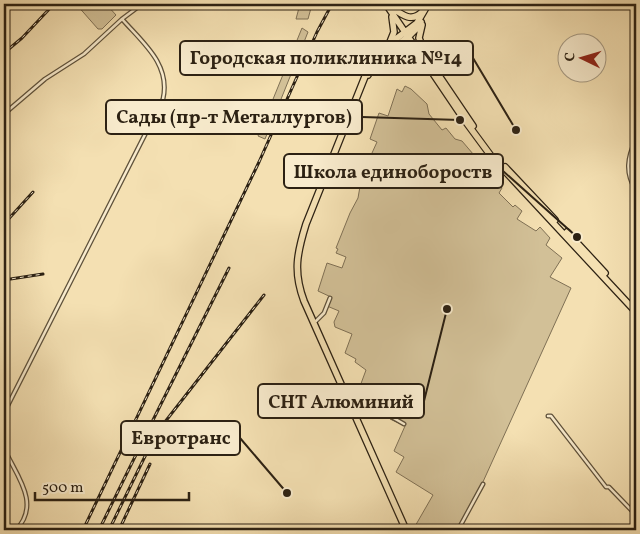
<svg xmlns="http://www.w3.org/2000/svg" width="640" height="534" font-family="Vollkorn,serif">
  <rect width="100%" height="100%" fill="#f4e0b2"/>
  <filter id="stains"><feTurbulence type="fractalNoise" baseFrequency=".004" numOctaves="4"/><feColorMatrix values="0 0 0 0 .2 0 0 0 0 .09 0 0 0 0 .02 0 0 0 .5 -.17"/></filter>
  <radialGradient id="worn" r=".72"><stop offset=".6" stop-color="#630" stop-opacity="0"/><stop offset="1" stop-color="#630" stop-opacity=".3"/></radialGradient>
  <!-- green -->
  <path fill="#d2c097" stroke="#7f7055" d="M 76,4 L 106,4 L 116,15 L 102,29 L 98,29 Z
    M 300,4 L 310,4 L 311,8 L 308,19 L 296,19 Z
    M 302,28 L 308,32 L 265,139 L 258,136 Z
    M 405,86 L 411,89 L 427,104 L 429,114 L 442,130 L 446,128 L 455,139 L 462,141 L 502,188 L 499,193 L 513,207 L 515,205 L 522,211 L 517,219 L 536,231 L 540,227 L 550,238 L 546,245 L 562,258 L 550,277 L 571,288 L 482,484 L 458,530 L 417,530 L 414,528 L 433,495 L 396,472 L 404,457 L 394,451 L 405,426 L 390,419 L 396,407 L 359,389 L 366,370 L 355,362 L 356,359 L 345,353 L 352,334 L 335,327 L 334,322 L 339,311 L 327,306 L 331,297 L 318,291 L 327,263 L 342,268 L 346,257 L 336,253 L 338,249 L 336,248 L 350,213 L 358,198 L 362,175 L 377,142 L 370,139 L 379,113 L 388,116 L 397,89 L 402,92 Z"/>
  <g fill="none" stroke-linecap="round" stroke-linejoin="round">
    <defs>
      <path id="street" d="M 4,114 L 45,79 L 84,54 L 122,19 L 142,4
        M 636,139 C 627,158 625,173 636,191
        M 316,321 L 324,313 L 330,298
        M 4,413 L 163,99 C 171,64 142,42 122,19
        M 390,416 L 404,424
        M 548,416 L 551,416 L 606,487 L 609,487 L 636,515
        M 4,448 C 15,474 42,503 16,530
        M 458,530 L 483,484"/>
      <path id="secondary" d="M 635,306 L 636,305"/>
      <path id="primary" d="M 386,4 L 463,118 L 491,156 L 636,312
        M 393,8 C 403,16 412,22 422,12
        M 422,25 L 419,38 L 426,56
        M 390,42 L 394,32 L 392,17
        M 425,55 L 473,126
        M 381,61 C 392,52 408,48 420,57
        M 368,75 C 381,49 408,44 421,22
        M 505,167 L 555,220
        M 567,232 L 605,273
        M 406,530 L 304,301 C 293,272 297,253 306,224 L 370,64 L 384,48 L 417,23 L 428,4"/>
    </defs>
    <!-- street casing -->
    <use href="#street" stroke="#5e513b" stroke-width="5"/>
    <!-- secondary casing -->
    <use href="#secondary" stroke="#2c2113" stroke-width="7"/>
    <!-- primary casing -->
    <use href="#primary" stroke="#2c2113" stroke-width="8"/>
    <!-- street -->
    <use href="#street" stroke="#f8ebcd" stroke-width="2.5"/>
    <!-- secondary -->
    <use href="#secondary" stroke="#f8ebcd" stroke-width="4.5"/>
    <!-- primary -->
    <use href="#primary" stroke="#f4e0b2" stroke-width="5.5"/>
    <defs>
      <path id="rail" d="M 4,53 L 22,38 L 54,4
        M 4,224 L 33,192
        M 4,280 L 43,274
        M 83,530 L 259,162 L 317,32 L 332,4
        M 99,530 L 155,416 L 229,268
        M 109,530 L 152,442 L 161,427 L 264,295
        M 119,530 L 150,464"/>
    </defs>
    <!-- rail casing -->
    <use href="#rail" stroke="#2c2113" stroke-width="3"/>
    <!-- rail -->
    <use href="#rail" stroke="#f8ebcd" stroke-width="1" stroke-dasharray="4" stroke-linecap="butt"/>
  </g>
  <!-- callouts -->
  <path fill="none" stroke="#2c2113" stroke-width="2" d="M516 130L473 58M460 120L362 117M577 237L503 171M447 309L424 401M287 493L240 438"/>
  <g fill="#2c2113" stroke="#f8ebcd" stroke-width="2">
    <circle cx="516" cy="130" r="5"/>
    <circle cx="460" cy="120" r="5"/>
    <circle cx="577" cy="237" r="5"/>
    <circle cx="447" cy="309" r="5"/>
    <circle cx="287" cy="493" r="5"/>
  </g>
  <g fill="#f8ebcd" stroke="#2c2113" stroke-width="2">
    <rect x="180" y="41" width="293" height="34" rx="5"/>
    <rect x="106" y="100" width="256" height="34" rx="5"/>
    <rect x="284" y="154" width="219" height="34" rx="5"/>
    <rect x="258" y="384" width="166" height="34" rx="5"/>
    <rect x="121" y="421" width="119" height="34" rx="5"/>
  </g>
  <g font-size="19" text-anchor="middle" font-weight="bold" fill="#2c2113">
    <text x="326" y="64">Городская поликлиника №14</text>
    <text x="234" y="123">Сады (пр-т Металлургов)</text>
    <text x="393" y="178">Школа единобороств</text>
    <text x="341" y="408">СНТ Алюминий</text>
    <text x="181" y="444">Евротранс</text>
  </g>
  <!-- margin -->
  <rect width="640" height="534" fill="none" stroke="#f4e0b2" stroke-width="20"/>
  <rect x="5" y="5" width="630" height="524" fill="none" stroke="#2c2113" stroke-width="2.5"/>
  <rect x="10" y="10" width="620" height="514" fill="none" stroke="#2c2113"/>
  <!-- north arrow -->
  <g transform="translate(582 58) rotate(275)"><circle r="24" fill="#f8ebcd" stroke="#a69a83"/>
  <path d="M0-4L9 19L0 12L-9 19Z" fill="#8f2418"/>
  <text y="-8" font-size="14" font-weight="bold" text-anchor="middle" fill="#2c2113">С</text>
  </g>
  <!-- scale -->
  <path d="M35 492v8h154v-8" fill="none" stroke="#2c2113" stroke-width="2.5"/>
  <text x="42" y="492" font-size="15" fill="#2c2113" stroke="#f8ebcd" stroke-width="4" paint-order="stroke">500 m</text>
  <rect width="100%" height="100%" filter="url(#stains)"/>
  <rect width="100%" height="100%" fill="url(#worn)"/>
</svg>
